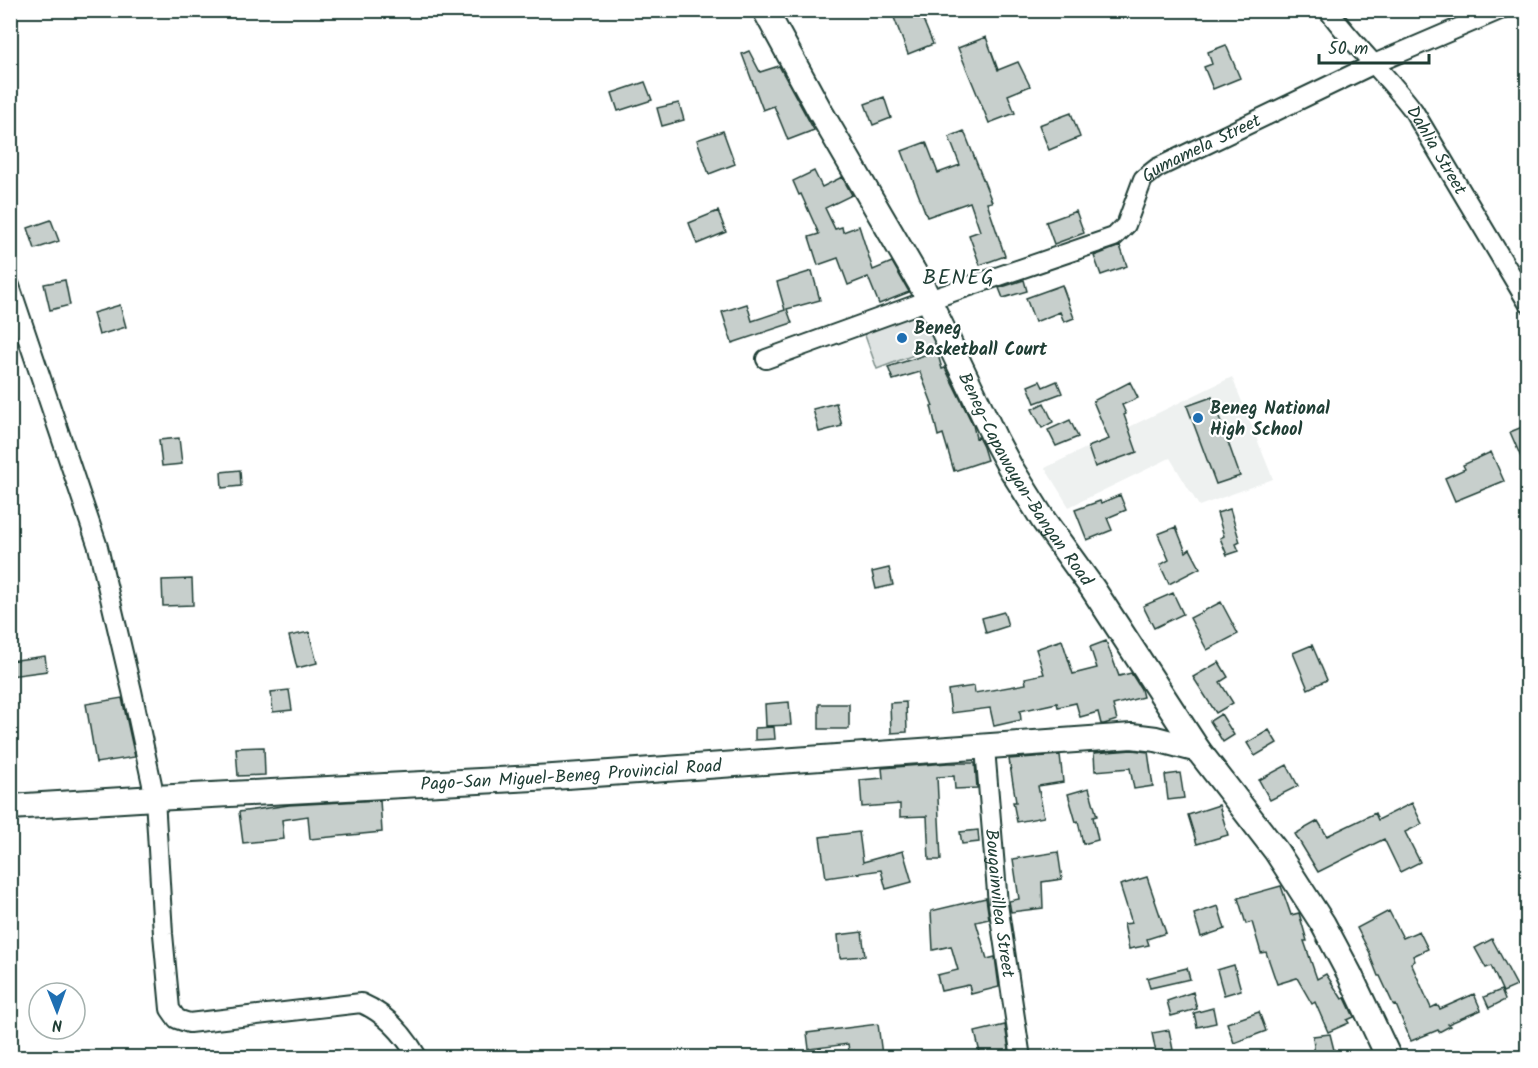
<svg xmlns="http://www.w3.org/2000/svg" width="1538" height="1068" font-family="Kalam,sans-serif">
  <rect width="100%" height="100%" fill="#fff"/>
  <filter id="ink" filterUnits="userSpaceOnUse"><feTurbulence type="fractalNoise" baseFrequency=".0167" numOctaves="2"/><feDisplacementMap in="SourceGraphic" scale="12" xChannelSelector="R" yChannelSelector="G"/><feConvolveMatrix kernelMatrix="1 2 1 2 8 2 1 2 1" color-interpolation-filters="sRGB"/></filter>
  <g filter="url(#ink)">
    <!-- built -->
    <path fill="#eef1f0" d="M 1232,377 L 1273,479 L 1199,506 L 1170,458 L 1069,507 L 1045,468 Z"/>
    <!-- green -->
    <path fill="#dee3e2" stroke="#7e908b" stroke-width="1.5" d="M 926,308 L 940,345 L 877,369 L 863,330 Z"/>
    <!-- building -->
    <path fill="#c7cfcc" stroke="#1f3d34" stroke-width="1.5" d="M 904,10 L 919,10 L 933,44 L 908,54 L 893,15 Z
      M 986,37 L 998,70 L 1018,62 L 1030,86 L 1008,95 L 1015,113 L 989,123 L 958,48 Z
      M 1226,45 L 1240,78 L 1213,89 L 1204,67 L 1212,64 L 1208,52 Z
      M 749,51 L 760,72 L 779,66 L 814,130 L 788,140 L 774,106 L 763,110 L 742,54 Z
      M 645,82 L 652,100 L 618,111 L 612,93 Z
      M 884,97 L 891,118 L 873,125 L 865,104 Z
      M 679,103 L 684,120 L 662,126 L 657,108 Z
      M 1071,113 L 1080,137 L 1049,150 L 1039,125 Z
      M 723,131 L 735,164 L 709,174 L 697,140 Z
      M 964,131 L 992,202 L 987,203 L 1005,256 L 980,265 L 969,235 L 980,231 L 970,202 L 927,217 L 902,151 L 926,142 L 938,173 L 960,165 L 949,137 Z
      M 814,171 L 822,187 L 842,177 L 852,195 L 825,208 L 835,229 L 842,227 L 843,232 L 859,226 L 873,270 L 892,262 L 909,292 L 879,304 L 868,277 L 848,285 L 838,258 L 818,265 L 809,237 L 819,234 L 801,194 L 799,195 L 793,181 Z
      M 718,211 L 726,232 L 697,244 L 689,223 Z
      M 1076,211 L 1084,233 L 1054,244 L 1046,222 Z
      M 51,220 L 59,241 L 35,249 L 28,228 Z
      M 1120,246 L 1127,266 L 1101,275 L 1094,256 Z
      M 812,271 L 820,300 L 787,309 L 792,323 L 732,343 L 722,312 L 747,304 L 752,321 L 785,310 L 777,282 Z
      M 65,280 L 70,305 L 50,310 L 44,284 Z
      M 1024,280 L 1027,291 L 1003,298 L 999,288 Z
      M 1062,285 L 1074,318 L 1064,322 L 1060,312 L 1035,322 L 1026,298 Z
      M 120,305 L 126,327 L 99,335 L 93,313 Z
      M 937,351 L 942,369 L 945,368 L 973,425 L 976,438 L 978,437 L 983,447 L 987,460 L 954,471 L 943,434 L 938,436 L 931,406 L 933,406 L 920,372 L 893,380 L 888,367 Z
      M 1040,381 L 1043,387 L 1057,381 L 1062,393 L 1035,403 L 1028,386 Z
      M 1130,382 L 1138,398 L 1122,405 L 1126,414 L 1124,415 L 1137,452 L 1095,467 L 1088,447 L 1109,439 L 1093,401 Z
      M 1212,397 L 1240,476 L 1216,484 L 1187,406 Z
      M 836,403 L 842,426 L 819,432 L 813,409 Z
      M 1044,403 L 1053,422 L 1042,428 L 1032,409 Z
      M 1070,420 L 1078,437 L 1056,446 L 1048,430 Z
      M 1527,425 L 1527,471 L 1510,432 Z
      M 179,438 L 182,464 L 162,466 L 159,440 Z
      M 1491,452 L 1504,481 L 1455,501 L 1445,478 L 1465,469 L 1463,465 Z
      M 240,470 L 241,486 L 222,488 L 221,472 Z
      M 1120,495 L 1126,510 L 1107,518 L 1112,530 L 1087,540 L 1075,510 L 1100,501 L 1101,503 Z
      M 1230,509 L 1240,542 L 1236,544 L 1239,551 L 1227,555 L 1220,538 L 1224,536 L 1217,513 Z
      M 1176,527 L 1186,552 L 1190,549 L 1200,568 L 1169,584 L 1160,565 L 1169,560 L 1158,534 Z
      M 889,568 L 893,585 L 876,589 L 872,572 Z
      M 192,579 L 193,605 L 163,606 L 162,580 Z
      M 1173,593 L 1183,614 L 1154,628 L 1143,606 Z
      M 1221,602 L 1238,634 L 1207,650 L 1190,618 Z
      M 1004,612 L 1008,626 L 986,633 L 982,618 Z
      M 309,632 L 317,663 L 297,668 L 289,636 Z
      M 1062,640 L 1073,674 L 1097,668 L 1090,647 L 1106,641 L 1119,676 L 1131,673 L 1141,689 L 1143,697 L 1113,705 L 1117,720 L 1104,724 L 1101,724 L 1098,712 L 1080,717 L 1076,703 L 1058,707 L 1057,703 L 1020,711 L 1021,720 L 994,726 L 990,708 L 951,713 L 948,690 L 974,686 L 975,693 L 1026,684 L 1025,678 L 1044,674 L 1036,649 Z
      M 1312,645 L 1327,680 L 1308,689 L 1293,653 Z
      M 45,656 L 47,671 L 10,676 L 10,661 Z
      M 1219,662 L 1228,677 L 1220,682 L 1233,703 L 1216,713 L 1193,677 Z
      M 289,690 L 292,710 L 273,712 L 271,692 Z
      M 122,698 L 135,757 L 96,763 L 86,704 Z
      M 789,702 L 791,725 L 766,726 L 765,704 Z
      M 906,702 L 907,732 L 891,733 L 890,703 Z
      M 819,704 L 849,704 L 849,729 L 819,729 Z
      M 1221,714 L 1234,735 L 1223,742 L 1210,721 Z
      M 774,727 L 775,739 L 755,740 L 755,728 Z
      M 1269,730 L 1277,743 L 1255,756 L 1247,743 Z
      M 264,747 L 265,775 L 238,776 L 236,748 Z
      M 1132,750 L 1148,752 L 1153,786 L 1134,789 L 1130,768 L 1095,771 L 1094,753 Z
      M 1060,755 L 1063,782 L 1038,786 L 1044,817 L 1017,822 L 1013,802 L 1016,802 L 1009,759 Z
      M 948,763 L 975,763 L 977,788 L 955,789 L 954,776 L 937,777 L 941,860 L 929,860 L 927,816 L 900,817 L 900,804 L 862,807 L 860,780 L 883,778 L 882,768 Z
      M 1287,765 L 1298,786 L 1270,800 L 1259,780 Z
      M 1180,773 L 1184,798 L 1168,800 L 1165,775 Z
      M 1089,788 L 1097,816 L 1093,817 L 1098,840 L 1083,844 L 1078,821 L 1076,822 L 1068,794 Z
      M 380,800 L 382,832 L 310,839 L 308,816 L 282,820 L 284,839 L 243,843 L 239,812 L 289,805 Z
      M 1412,803 L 1422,824 L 1405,832 L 1420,862 L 1400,872 L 1384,839 L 1318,872 L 1295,834 L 1318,821 L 1327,836 L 1375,813 L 1378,820 Z
      M 1219,805 L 1228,835 L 1197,844 L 1188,815 Z
      M 978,830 L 979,842 L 962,844 L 960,832 Z
      M 859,832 L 863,862 L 903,851 L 912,882 L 886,889 L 881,870 L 826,878 L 820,837 Z
      M 1058,852 L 1062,879 L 1042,882 L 1043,908 L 1011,912 L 1009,901 L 1019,899 L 1013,859 Z
      M 1147,877 L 1166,933 L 1147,939 L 1149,945 L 1129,949 L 1124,924 L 1132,923 L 1120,885 Z
      M 1281,886 L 1291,915 L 1299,913 L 1307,941 L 1304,941 L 1317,979 L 1326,974 L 1342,999 L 1345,998 L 1354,1017 L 1347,1020 L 1349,1023 L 1328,1032 L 1315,1002 L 1312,1004 L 1297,978 L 1277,984 L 1266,952 L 1261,953 L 1252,922 L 1246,924 L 1238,898 Z
      M 986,898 L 989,919 L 976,922 L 987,959 L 995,957 L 999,987 L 971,994 L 969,985 L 941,991 L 937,975 L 958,970 L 951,946 L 933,950 L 931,911 Z
      M 1218,906 L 1225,929 L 1201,937 L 1194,914 Z
      M 1389,911 L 1403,938 L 1419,931 L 1428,949 L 1413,956 L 1415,961 L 1411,963 L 1431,1008 L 1437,1005 L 1440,1009 L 1474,994 L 1481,1010 L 1448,1024 L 1450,1026 L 1439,1032 L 1438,1030 L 1411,1041 L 1396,1005 L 1394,1006 L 1380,976 L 1378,976 L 1370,956 L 1371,955 L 1357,928 Z
      M 862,932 L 865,956 L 840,958 L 838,935 Z
      M 1492,939 L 1517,986 L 1503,992 L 1491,966 L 1486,968 L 1475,948 Z
      M 1234,965 L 1241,990 L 1224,995 L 1217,970 Z
      M 1187,968 L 1190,979 L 1150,988 L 1147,978 Z
      M 1501,990 L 1505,1000 L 1489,1008 L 1484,997 Z
      M 1193,992 L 1197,1009 L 1171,1016 L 1167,1001 Z
      M 1213,1008 L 1216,1023 L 1197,1027 L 1194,1013 Z
      M 1259,1012 L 1266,1031 L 1234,1043 L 1227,1023 Z
      M 878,1024 L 882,1055 L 850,1058 L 848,1044 L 809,1049 L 807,1033 Z
      M 1005,1025 L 1009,1050 L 981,1057 L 975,1032 Z
      M 1169,1030 L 1173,1050 L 1156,1053 L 1152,1033 Z
      M 1330,1034 L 1336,1058 L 1315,1058 L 1313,1036 Z"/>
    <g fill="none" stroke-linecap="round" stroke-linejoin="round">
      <defs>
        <g id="street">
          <path id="s1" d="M 1328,10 C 1354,46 1387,75 1413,110 L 1528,303"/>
          <path d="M 10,286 L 98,547 L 132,691 L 155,798 L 163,934 L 170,1009 L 177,1019 L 189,1023 L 361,1003 C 387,1014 404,1034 418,1058"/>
          <path id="s2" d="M 766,359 L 929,300 L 1114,237 L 1126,225 L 1143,179 L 1157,168 L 1374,64 L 1500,10"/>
          <path id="s3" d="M 985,748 L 998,904 L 1021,1058"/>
        </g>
        <g id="secondary">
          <path id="s4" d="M 765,10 L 821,113 L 923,288 L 996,441 L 1010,467 L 1044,521 L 1093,589 L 1198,750"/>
          <path id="s5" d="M 10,807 L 155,798 L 553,777 L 1132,736 L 1156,739 L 1198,750 L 1276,851 L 1323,924 L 1349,973 L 1389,1058"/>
        </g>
      </defs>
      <!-- street casing -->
      <use href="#street" stroke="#1f3d34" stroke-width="22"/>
      <!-- secondary casing -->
      <use href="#secondary" stroke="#1f3d34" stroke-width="28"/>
      <!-- street -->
      <use href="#street" stroke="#fff" stroke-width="18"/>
      <!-- secondary -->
      <use href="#secondary" stroke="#fff" stroke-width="24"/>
    </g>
  </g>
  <!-- markers -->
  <g fill="#1f6fb2" stroke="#fff" stroke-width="2">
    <circle cx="902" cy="338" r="6"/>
    <circle cx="1198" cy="418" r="6"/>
  </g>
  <g text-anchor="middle" stroke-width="4.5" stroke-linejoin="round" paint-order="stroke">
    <!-- street labels -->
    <g font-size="18" fill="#1f3d34" stroke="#fff">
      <text dy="6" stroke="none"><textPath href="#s2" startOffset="501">Gumamela Street</textPath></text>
      <text dy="6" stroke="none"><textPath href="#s1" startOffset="178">Dahlia Street</textPath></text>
      <text dy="6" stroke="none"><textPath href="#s4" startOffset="537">Beneg-Capawayan-Bangan Road</textPath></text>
      <text dy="6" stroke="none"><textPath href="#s5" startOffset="562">Pago-San Miguel-Beneg Provincial Road</textPath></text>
      <text dy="6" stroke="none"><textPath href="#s3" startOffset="156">Bougainvillea Street</textPath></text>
    </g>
    <!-- poi labels -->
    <g font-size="18" font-weight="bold" fill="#1f3d34" stroke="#fff" text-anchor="start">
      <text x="914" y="334">Beneg<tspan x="914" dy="21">Basketball Court</tspan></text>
      <text x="1210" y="414">Beneg National<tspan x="1210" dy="21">High School</tspan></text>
    </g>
    <!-- quarter labels -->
    <g font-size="21" letter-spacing="1.5" fill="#1f3d34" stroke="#fff">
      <text x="959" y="284">BENEG</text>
    </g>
  </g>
  <!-- margin -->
  <rect width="1538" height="1068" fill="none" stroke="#fff" stroke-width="36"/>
  <rect x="18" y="18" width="1502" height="1032" fill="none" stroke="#1f3d34" stroke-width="2" filter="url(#ink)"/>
  <!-- north arrow -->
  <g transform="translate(57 1011) rotate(179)"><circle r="28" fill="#ffffff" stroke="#a5b1ae" stroke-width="1.5"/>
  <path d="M0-4.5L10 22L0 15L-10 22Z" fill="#1f6fb2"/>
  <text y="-9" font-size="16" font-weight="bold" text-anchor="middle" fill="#1f3d34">N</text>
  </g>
  <!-- scale -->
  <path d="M1319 54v9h110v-9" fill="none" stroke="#1f3d34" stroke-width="3"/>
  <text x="1328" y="54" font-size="18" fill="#1f3d34" stroke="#ffffff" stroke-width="4.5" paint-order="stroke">50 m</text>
</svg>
